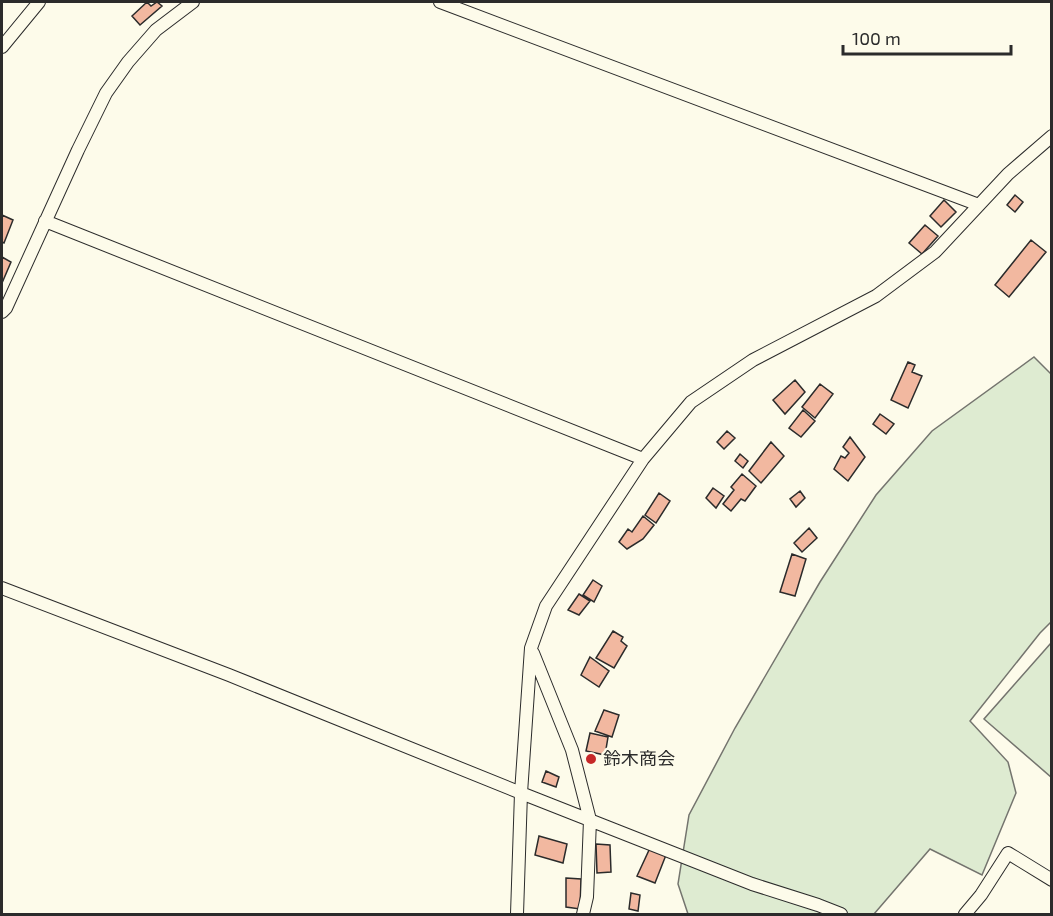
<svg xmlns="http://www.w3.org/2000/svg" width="1053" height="916" font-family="'Exo 2','Noto Sans JP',sans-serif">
  <rect width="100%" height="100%" fill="#fdfbea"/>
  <!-- green -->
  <path fill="#deebd1" stroke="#74746e" stroke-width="1.5" d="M 1034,357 L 1051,374 L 1051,622 L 1040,633 L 970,721 L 1008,762 L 1016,793 L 982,875 L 930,849 L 874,914 L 688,914 L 678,884 L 689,815 L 735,728 L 820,582 L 876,495 L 932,431 Z
    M 1051,643 L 1051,777 L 984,719 Z"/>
  <!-- building -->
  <path fill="#f2b8a0" stroke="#2b2b2b" stroke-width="1.5" d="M 147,2 L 151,6 L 157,2 L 162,6 L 140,25 L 132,16 Z
    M 1015,195 L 1023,202 L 1015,212 L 1007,205 Z
    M 944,200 L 956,212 L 941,227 L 930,216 Z
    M 2,215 L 13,220 L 4,243 L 2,242 Z
    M 925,225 L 938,236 L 922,254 L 909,243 Z
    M 1031,240 L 1046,252 L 1009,297 L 995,285 Z
    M 2,257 L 11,262 L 2,283 Z
    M 908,362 L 915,365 L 912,372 L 922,376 L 908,408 L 891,400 Z
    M 795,380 L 805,392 L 785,414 L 773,400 Z
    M 820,384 L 833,394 L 815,418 L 802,407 Z
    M 803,410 L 815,421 L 801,437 L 789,428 Z
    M 880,414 L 894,424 L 886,434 L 873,424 Z
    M 727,431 L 735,438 L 724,449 L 717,442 Z
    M 850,437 L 865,457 L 848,481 L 834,469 L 841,456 L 845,458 L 849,453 L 843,447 Z
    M 771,442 L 784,456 L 761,483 L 749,471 Z
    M 740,454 L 748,461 L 743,468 L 735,461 Z
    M 742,474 L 756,486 L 745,501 L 741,499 L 731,511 L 723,504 L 734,490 L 731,487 Z
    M 713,488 L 724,496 L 716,508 L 706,498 Z
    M 800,491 L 805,498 L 796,507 L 790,499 Z
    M 659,493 L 670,501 L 656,523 L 645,515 Z
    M 643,516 L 654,525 L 643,539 L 627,549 L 619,542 L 628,529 L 632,532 Z
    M 809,528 L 817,538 L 802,552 L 794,543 Z
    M 792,554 L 806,559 L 795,596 L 780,592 Z
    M 593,580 L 602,586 L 594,602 L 583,595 Z
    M 579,594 L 590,601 L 579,615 L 568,610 Z
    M 613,631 L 623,637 L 621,641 L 627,646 L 614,668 L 596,658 Z
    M 590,657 L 609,671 L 599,687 L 581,675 Z
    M 604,710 L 619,715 L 612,737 L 595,731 Z
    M 590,733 L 608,737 L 605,755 L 586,751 Z
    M 546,771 L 559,777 L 556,787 L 542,782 Z
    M 539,836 L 567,844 L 563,863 L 535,855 Z
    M 596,844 L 610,845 L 611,872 L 597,873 Z
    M 650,848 L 666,855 L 655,883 L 637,876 Z
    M 566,878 L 581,879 L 580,909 L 566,907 Z
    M 631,893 L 640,895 L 638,911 L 629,909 Z"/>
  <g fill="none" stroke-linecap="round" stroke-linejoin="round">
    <defs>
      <path id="minor" d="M 440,2 L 979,205
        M 2,47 L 39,2
        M 45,221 L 643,459
        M 2,312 L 6,308 L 78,150 L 106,93 L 128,62 L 156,30 L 193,2
        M 2,588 L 229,675 L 521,793 L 752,884 L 818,905 L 841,914
        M 533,653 L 572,750 L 590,820 L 587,897 L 583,914
        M 517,914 L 521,793 L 531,648 L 546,606 L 643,459 L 691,402 L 753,360 L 876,296 L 935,252 L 1008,174 L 1052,136
        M 965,914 L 981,895 L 1008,853 L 1052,880"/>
    </defs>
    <!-- minor casing -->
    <use href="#minor" stroke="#2b2b2b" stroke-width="14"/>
    <!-- minor -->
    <use href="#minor" stroke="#fdfbea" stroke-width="12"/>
  </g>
  <!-- markers -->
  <circle fill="#c62828" stroke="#fdfbea" stroke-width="2" cx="591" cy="759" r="6"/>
  <g text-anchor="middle" stroke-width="4.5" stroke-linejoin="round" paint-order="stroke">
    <!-- poi labels -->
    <g font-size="18" fill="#2b2b2b" stroke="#fdfbea" text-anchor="start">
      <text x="603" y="765">鈴木商会</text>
    </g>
  </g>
  <!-- border -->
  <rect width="1053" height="916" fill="none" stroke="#2b2b2b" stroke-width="6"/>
  <!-- scale -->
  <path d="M843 45v9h168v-9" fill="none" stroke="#2b2b2b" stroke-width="3"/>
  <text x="852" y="45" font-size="18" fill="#2b2b2b" stroke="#fdfbea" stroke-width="4.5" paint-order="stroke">100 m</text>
</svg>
